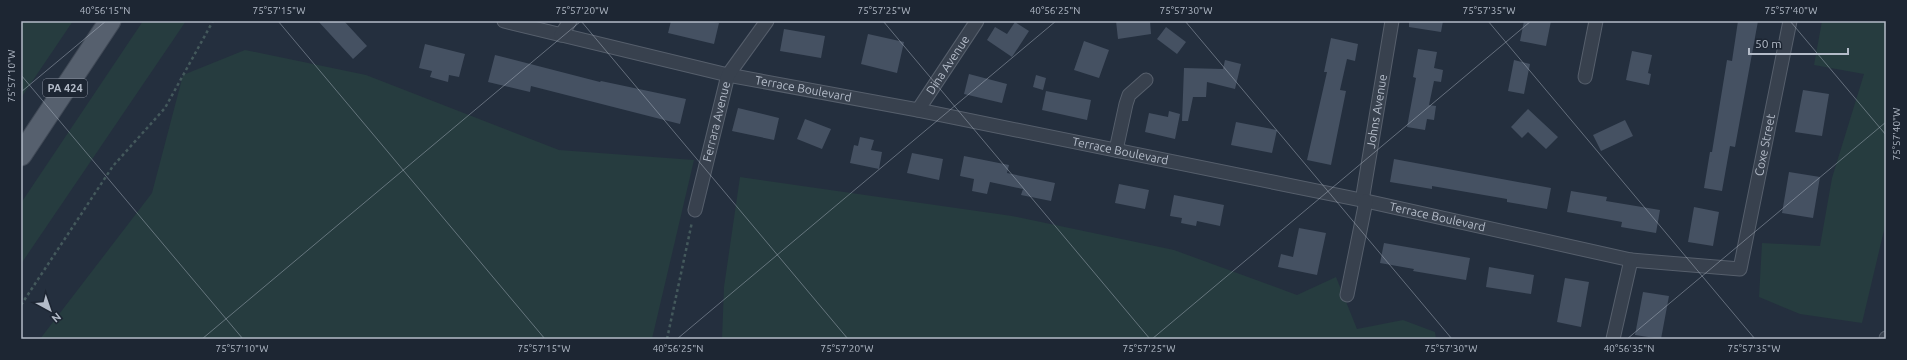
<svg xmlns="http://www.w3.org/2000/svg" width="1907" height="360" font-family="Ubuntu,sans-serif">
  <rect width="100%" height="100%" fill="#242f3e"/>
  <!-- green -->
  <path fill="#263c3f" d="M 21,21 L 73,21 L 21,98 Z
    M 143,21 L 186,21 L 21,264 L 21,203 Z
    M 1822,21 L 1886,21 L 1886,222 L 1862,323 L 1800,314 L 1759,297 L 1762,243 L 1820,246 L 1832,178 L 1864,74 L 1814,65 Z
    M 245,50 L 366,75 L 559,150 L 694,160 L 652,339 L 40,339 L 152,193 L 183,75 Z
    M 740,177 L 1012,216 L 1174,250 L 1297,295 L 1336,277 L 1357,329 L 1403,320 L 1435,332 L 1436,339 L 722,339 L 724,287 Z"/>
  <!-- building -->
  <path fill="#455162" d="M 318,21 L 344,21 L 367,46 L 353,59 Z
    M 671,21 L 709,21 L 719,23 L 714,44 L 668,33 Z
    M 1116,21 L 1150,21 L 1151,34 L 1118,39 Z
    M 1409,21 L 1443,21 L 1441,32 L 1409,27 Z
    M 1524,21 L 1551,21 L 1546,46 L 1520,41 Z
    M 1738,21 L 1758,21 L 1735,147 L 1730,146 L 1722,191 L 1704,188 L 1710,152 L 1712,152 L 1727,60 L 1732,61 Z
    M 1015,22 L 1029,31 L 1012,57 L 987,40 L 995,27 L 1007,34 Z
    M 1166,27 L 1186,42 L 1177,54 L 1157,39 Z
    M 784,29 L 825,36 L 821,58 L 780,51 Z
    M 868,34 L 904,42 L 897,73 L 861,64 Z
    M 1331,38 L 1358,44 L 1355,61 L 1347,59 L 1340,90 L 1346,91 L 1331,165 L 1307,160 L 1327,72 L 1324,72 Z
    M 1084,41 L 1109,50 L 1099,78 L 1074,70 Z
    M 425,44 L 465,54 L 459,77 L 449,75 L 448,82 L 430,77 L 432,71 L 419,68 Z
    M 1418,49 L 1437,52 L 1434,68 L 1443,70 L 1441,82 L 1434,81 L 1429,105 L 1436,106 L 1434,120 L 1427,119 L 1425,130 L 1407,127 L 1416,78 L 1413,77 Z
    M 1632,51 L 1652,55 L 1648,73 L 1651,74 L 1649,85 L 1626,80 Z
    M 495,55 L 600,82 L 601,81 L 686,99 L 680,124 L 531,86 L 530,92 L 488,82 Z
    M 1225,60 L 1241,64 L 1235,89 L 1207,82 L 1206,97 L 1193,97 L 1188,121 L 1182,121 L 1184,68 L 1223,69 Z
    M 1514,60 L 1530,64 L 1524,94 L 1508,91 Z
    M 969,74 L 1007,84 L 1002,103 L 964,94 Z
    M 1036,75 L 1046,78 L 1043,90 L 1033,87 Z
    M 1803,90 L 1829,94 L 1822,136 L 1795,132 Z
    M 1046,91 L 1091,100 L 1087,120 L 1042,110 Z
    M 738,108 L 779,118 L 774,140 L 732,131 Z
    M 1528,109 L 1558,137 L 1546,149 L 1528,132 L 1522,138 L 1511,127 Z
    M 1169,111 L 1180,114 L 1175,139 L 1145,132 L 1149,113 L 1168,117 Z
    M 805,119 L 831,129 L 822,149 L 797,139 Z
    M 1625,120 L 1633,136 L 1601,151 L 1593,135 Z
    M 1236,122 L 1277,130 L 1272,153 L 1231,145 Z
    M 860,137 L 874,140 L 871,150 L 882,152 L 879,169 L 850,163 L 854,145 L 858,146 Z
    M 912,153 L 943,159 L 939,180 L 907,173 Z
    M 964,156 L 1009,165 L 1007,173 L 1055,183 L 1051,201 L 1021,195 L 1023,189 L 990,182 L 987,194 L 972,191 L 974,179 L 960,176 Z
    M 1394,159 L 1551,188 L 1547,209 L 1507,202 L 1507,199 L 1432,186 L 1432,189 L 1390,182 Z
    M 1789,172 L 1820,177 L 1813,218 L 1782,213 Z
    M 1119,184 L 1149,190 L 1145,209 L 1115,203 Z
    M 1571,191 L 1607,197 L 1606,201 L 1660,210 L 1656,233 L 1621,227 L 1622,222 L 1567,212 Z
    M 1174,195 L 1224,205 L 1220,226 L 1197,221 L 1196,226 L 1181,223 L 1182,218 L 1170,216 Z
    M 1694,207 L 1719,212 L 1713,246 L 1688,242 Z
    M 1299,228 L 1326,233 L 1317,275 L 1278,267 L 1281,254 L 1293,257 Z
    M 1384,243 L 1470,258 L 1466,280 L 1413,271 L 1414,269 L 1380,263 Z
    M 1489,267 L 1534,275 L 1531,294 L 1486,287 Z
    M 1565,278 L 1589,282 L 1581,327 L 1557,322 Z
    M 1643,292 L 1669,296 L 1661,339 L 1635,335 Z"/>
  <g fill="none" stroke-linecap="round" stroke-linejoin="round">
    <defs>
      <g id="street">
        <path id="s1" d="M 504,21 L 728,75 L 918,110 L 1366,201 L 1631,260 L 1740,269 L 1790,21"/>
        <path d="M 561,35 L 570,21"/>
        <path d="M 1585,77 L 1596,21"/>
        <path id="s2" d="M 918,110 L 977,21"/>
        <path d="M 1116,150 L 1126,104 L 1129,95 L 1146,80"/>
        <path id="s3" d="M 1362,201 L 1392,21"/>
        <path id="s4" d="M 695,210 L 728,75 L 767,21"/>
        <path d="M 1347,295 L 1366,201"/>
        <path d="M 1613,339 L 1631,260"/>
        <path d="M 1886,339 L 1886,338"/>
      </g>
      <path id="primary" d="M 21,155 L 110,21"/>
    </defs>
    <!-- street casing -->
    <use href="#street" stroke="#565f6c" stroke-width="15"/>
    <!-- primary casing -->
    <use href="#primary" stroke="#414a57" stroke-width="23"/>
    <!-- path -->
    <path stroke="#44595c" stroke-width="2.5" stroke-dasharray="3 3" stroke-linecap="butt" d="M 21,305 L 113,166 L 165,108 L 213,21
      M 667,339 L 692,222"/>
    <!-- street -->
    <use href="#street" stroke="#38414e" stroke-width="13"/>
    <!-- primary -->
    <use href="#primary" stroke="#56606e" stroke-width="21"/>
  </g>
  <!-- ticks -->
  <path fill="none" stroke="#b4bcc9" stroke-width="1" stroke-opacity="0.45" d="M 278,21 L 545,339M 581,21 L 848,339M 883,21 L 1150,339M 1185,21 L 1452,339M 1488,21 L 1755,339M 1790,21 L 1886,135M 21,75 L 243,339M 21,92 L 106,21M 202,339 L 581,21M 677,339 L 1056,21M 1152,339 L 1531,21M 1627,339 L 1886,122"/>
  <g text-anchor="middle" stroke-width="3" stroke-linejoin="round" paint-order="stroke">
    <!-- shield labels -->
    <rect fill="#1d2633" stroke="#878f9c" stroke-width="1" x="43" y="79" width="44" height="18" rx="3"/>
    <g font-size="11" font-weight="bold" fill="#b4bcc9">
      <text x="65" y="92">PA 424</text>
    </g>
    <!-- street labels -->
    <g font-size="12" fill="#b4bcc9" stroke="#1d2633">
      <text dy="4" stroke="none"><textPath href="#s2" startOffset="54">Dina Avenue</textPath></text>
      <text dy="4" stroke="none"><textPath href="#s1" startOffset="307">Terrace Boulevard</textPath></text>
      <text dy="4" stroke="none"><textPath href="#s3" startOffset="91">Johns Avenue</textPath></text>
      <text dy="4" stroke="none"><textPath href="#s4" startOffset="91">Ferrara Avenue</textPath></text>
      <text dy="4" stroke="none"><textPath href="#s1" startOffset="1388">Coxe Street</textPath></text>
      <text dy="4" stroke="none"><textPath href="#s1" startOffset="630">Terrace Boulevard</textPath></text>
      <text dy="4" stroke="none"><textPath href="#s1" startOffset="954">Terrace Boulevard</textPath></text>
    </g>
  </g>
  <!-- border -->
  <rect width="1907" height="360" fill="none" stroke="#1d2633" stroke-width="44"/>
  <!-- north arrow -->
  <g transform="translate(50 310) rotate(140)" stroke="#1d2633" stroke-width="3" paint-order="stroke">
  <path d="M0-3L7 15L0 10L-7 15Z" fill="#b4bcc9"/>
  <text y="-6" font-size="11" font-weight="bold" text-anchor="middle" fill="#b4bcc9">N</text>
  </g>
  <!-- scale -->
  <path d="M1749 48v6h99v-6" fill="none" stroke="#b4bcc9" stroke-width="2"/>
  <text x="1755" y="48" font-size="12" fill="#b4bcc9" stroke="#1d2633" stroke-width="3" paint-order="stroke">50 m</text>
  <rect x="22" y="22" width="1863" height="316" fill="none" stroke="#b4bcc9" stroke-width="1.5"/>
  <g font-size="10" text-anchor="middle" fill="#b4bcc9">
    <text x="105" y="14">40°56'15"N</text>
    <text x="279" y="14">75°57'15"W</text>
    <text x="582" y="14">75°57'20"W</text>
    <text x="884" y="14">75°57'25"W</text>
    <text x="1055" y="14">40°56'25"N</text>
    <text x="1186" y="14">75°57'30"W</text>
    <text x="1489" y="14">75°57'35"W</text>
    <text x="1791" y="14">75°57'40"W</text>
    <text transform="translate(11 76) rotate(-90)" y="4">75°57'10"W</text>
    <text transform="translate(1896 134) rotate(-90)" y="4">75°57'40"W</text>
    <text x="242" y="352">75°57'10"W</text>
    <text x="544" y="352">75°57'15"W</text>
    <text x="678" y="352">40°56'25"N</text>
    <text x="847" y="352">75°57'20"W</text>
    <text x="1149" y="352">75°57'25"W</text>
    <text x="1451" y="352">75°57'30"W</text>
    <text x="1629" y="352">40°56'35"N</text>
    <text x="1754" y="352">75°57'35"W</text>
  </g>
</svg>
